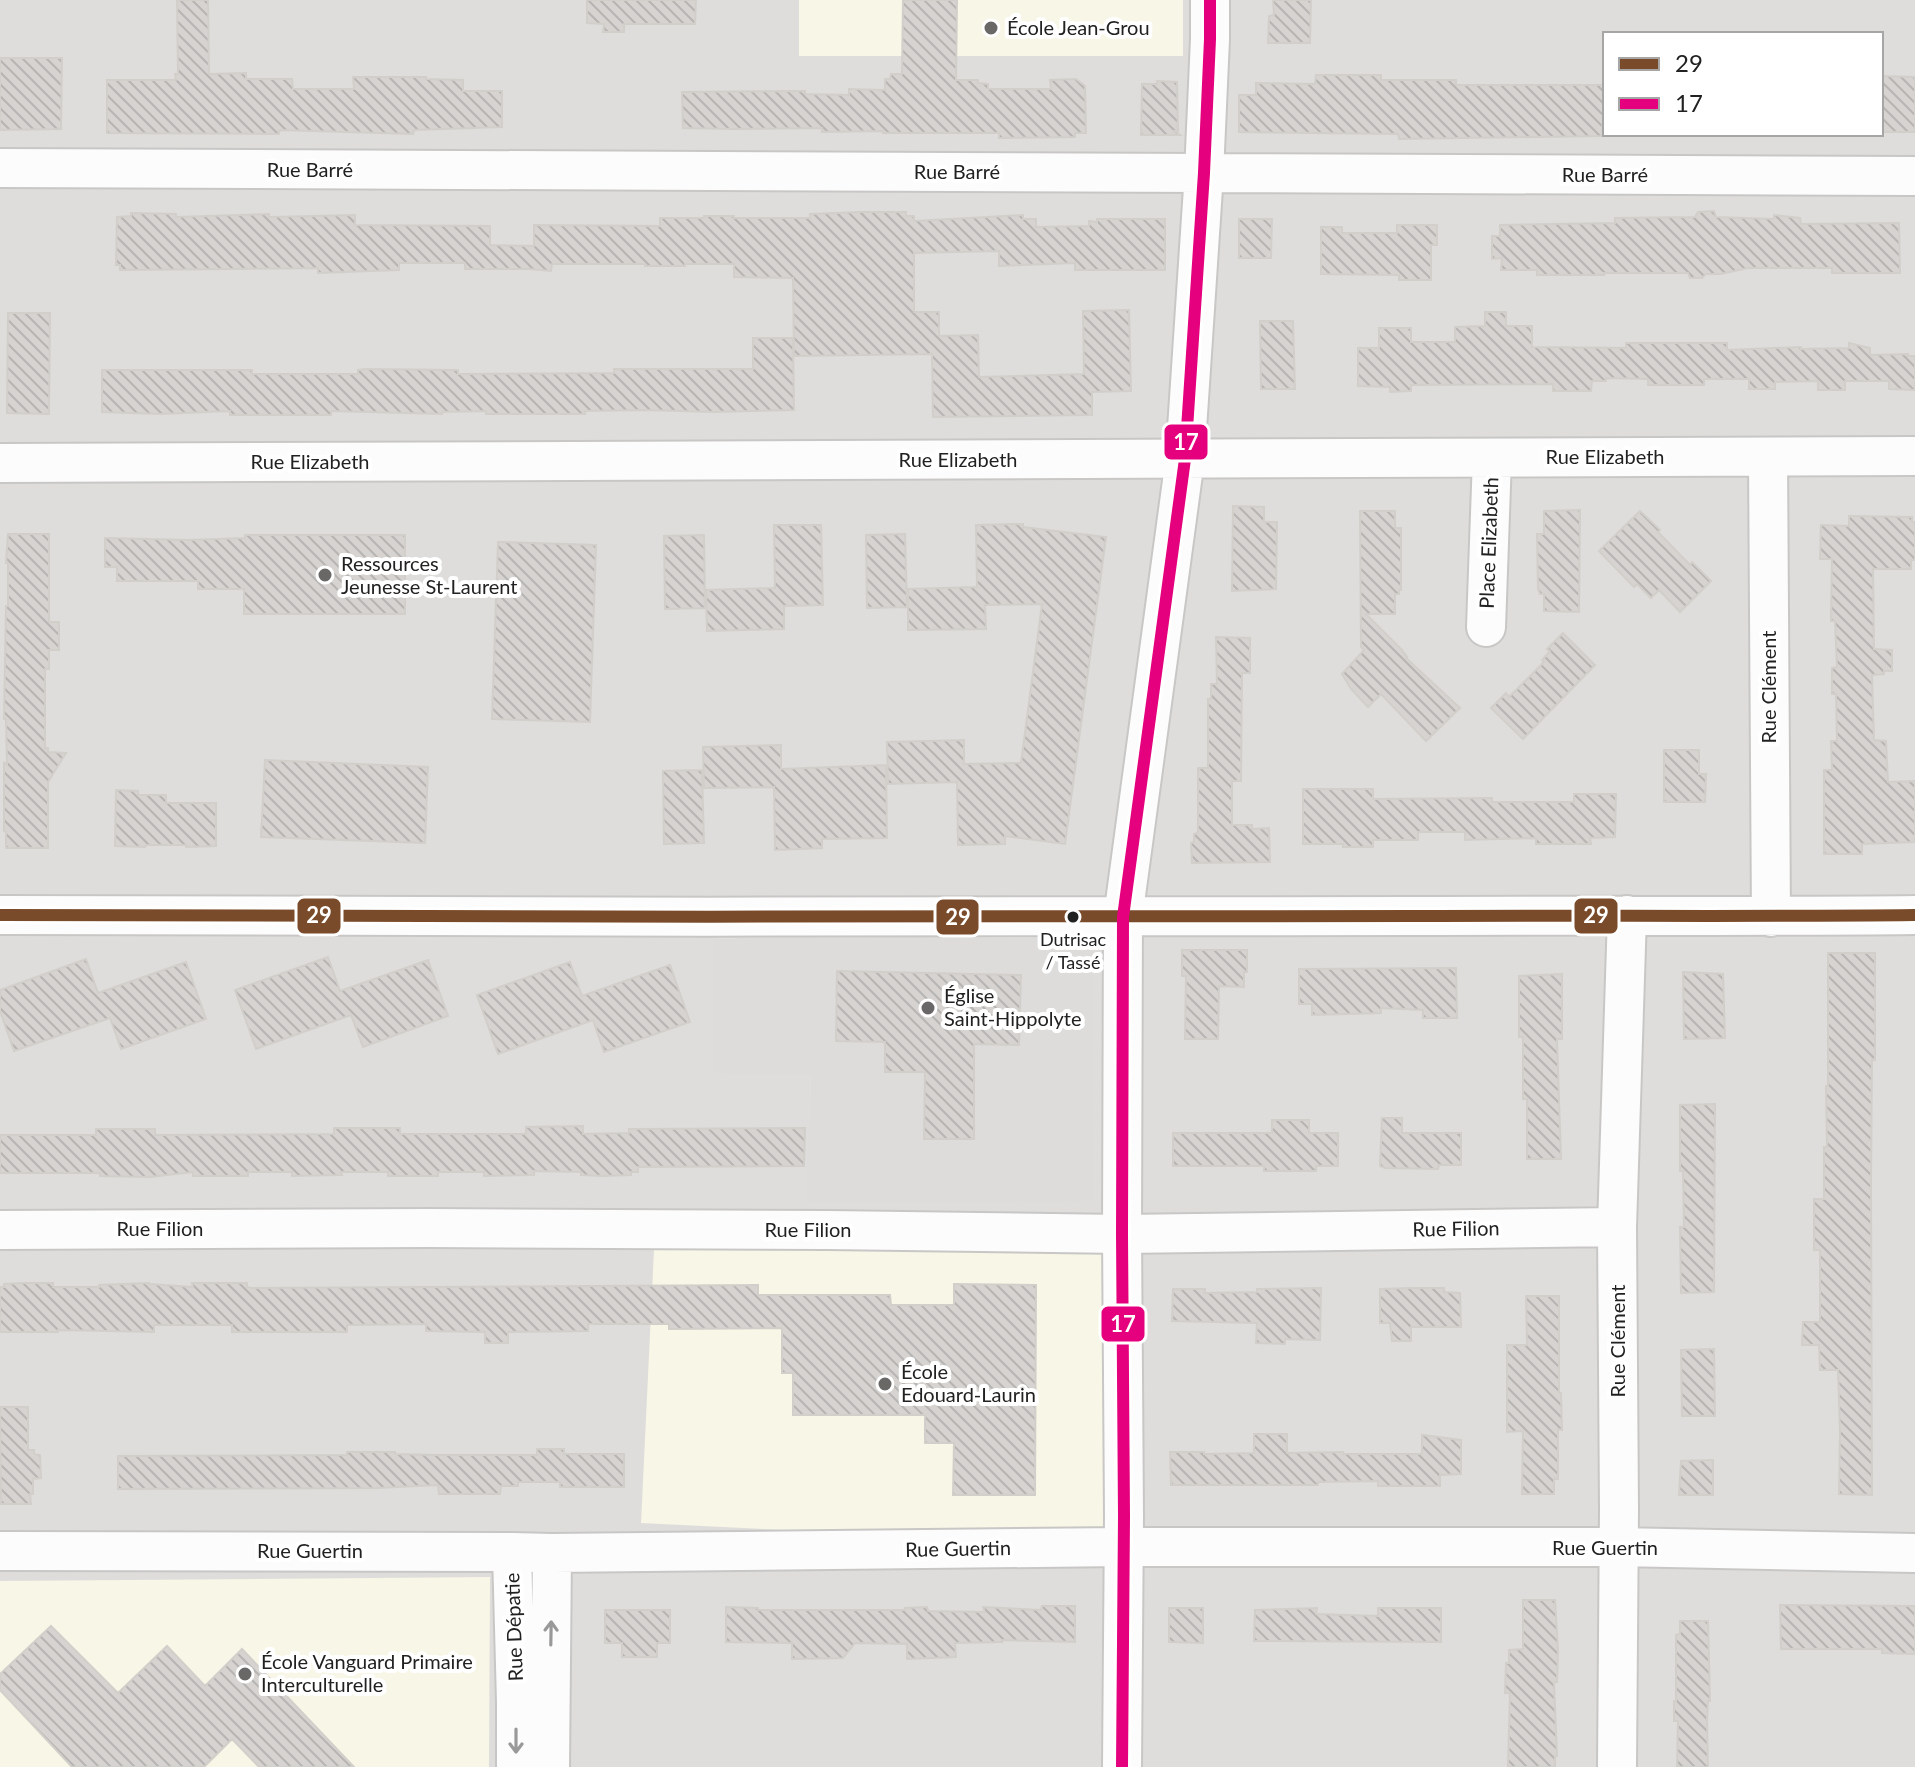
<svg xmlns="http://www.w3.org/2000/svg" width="1915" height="1767" font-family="Lato,sans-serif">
  <defs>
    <pattern id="building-back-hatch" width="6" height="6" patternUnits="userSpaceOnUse" patternTransform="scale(2)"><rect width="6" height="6" fill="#d6d3d1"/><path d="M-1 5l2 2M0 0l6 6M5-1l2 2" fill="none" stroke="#b7b5b3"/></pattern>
  </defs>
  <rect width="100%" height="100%" fill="#efedea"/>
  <!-- residential -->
  <path fill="#dedddb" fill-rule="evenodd" d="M 0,0 L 1915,0 L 1915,1767 L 0,1767 ZM 1605,34 L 1881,34 L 1881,134 L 1605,134 ZM 791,936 L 914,936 L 1094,938 L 807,1202 L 811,1073 L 714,939 Z"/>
  <!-- education -->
  <path fill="#f8f6e6" d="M 799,0 L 1183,0 L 1183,56 L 799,56 Z
    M 1122,1234 L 1123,1547 L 641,1523 L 654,1250 Z
    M 490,1577 L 489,1767 L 0,1767 L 0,1581 Z"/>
  <!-- religious -->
  <path fill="#dddcdb" d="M 791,936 L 1094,938 L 1093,1201 L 806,1202 L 811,1074 L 713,1073 L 714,939 Z"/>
  <!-- building -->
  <path fill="url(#building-back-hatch)" stroke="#d2cfcb" stroke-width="2" d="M 177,0 L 208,0 L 209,74 L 246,73 L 246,79 L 292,79 L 293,89 L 354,89 L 353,77 L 426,77 L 426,79 L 463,80 L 463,91 L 502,91 L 502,127 L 414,130 L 413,134 L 279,130 L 279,134 L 107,133 L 107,80 L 176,80 L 175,74 L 178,74 Z
    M 587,0 L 696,0 L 695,24 L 624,24 L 624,32 L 603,32 L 604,24 L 587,23 Z
    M 903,0 L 957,0 L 956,80 L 978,80 L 978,83 L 988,84 L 988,89 L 1051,89 L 1050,80 L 1076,79 L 1085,86 L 1086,133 L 1075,133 L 1075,137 L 999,138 L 999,133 L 883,133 L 883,131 L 822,132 L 822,128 L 733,129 L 683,128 L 682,92 L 805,91 L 805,94 L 849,95 L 849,89 L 885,90 L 885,79 L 890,79 L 891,74 L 902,74 Z
    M 1273,0 L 1311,0 L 1310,43 L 1268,43 L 1269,16 L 1274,15 Z
    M 0,58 L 62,58 L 61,129 L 0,130 Z
    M 1316,75 L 1381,75 L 1381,80 L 1456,80 L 1456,85 L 1604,85 L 1602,136 L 1399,139 L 1398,134 L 1239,132 L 1239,95 L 1256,95 L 1256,83 L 1315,84 Z
    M 1881,76 L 1915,77 L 1915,132 L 1881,132 Z
    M 1157,81 L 1177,82 L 1178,131 L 1175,131 L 1180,135 L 1141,135 L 1142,84 L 1157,84 Z
    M 1714,211 L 1716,217 L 1774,219 L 1774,215 L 1800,218 L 1801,224 L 1899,223 L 1900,273 L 1832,273 L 1832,268 L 1748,268 L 1721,274 L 1706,274 L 1702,278 L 1690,278 L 1688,273 L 1604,273 L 1604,275 L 1537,275 L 1537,270 L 1501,270 L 1502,258 L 1492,259 L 1492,236 L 1500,236 L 1500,225 L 1501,225 L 1615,223 L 1615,218 L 1695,217 L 1698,212 Z
    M 861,212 L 906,212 L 906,216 L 914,216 L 914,221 L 1023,215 L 1023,219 L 1036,219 L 1036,227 L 1089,226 L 1089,221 L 1097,222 L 1097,219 L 1165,219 L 1165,270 L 1075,270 L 1075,263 L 999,266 L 999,251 L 914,253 L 914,312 L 939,312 L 939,336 L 978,335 L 979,377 L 1084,374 L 1083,311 L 1129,310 L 1131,391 L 1092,392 L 1092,415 L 933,417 L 932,354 L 794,356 L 793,278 L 734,277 L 734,264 L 685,264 L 685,266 L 645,266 L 645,264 L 552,264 L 551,271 L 529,269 L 465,269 L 465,263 L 399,263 L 399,270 L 318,273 L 318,268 L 120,270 L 120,265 L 116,265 L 117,217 L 131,216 L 131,213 L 176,214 L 176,217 L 269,214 L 269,217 L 355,215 L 355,225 L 490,226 L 490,245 L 534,246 L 534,225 L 660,226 L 660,218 L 704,218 L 704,216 L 734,216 L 734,218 L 810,218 L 810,214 Z
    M 1239,219 L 1272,219 L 1271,258 L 1239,258 Z
    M 1397,225 L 1437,225 L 1437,245 L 1431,245 L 1431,280 L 1399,280 L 1399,275 L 1321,274 L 1321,227 L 1342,227 L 1342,233 L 1397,233 Z
    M 1485,312 L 1506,312 L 1506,326 L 1532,326 L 1532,347 L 1626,348 L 1626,343 L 1727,343 L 1727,350 L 1801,347 L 1801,349 L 1849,348 L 1849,343 L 1870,348 L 1870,355 L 1908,354 L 1908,356 L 1915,356 L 1915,390 L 1889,389 L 1889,381 L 1845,381 L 1845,390 L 1818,390 L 1818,381 L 1775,382 L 1775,389 L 1749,389 L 1749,379 L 1704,379 L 1704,385 L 1648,385 L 1648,379 L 1606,378 L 1606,381 L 1592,381 L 1591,391 L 1553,391 L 1553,384 L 1411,385 L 1411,391 L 1390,392 L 1390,387 L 1358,386 L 1358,348 L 1379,348 L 1379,328 L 1411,328 L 1411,342 L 1455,342 L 1455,327 L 1485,326 Z
    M 8,313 L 50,313 L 49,414 L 7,413 Z
    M 1260,321 L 1293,321 L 1295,389 L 1261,389 Z
    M 753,338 L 793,338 L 794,410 L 714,412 L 644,410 L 585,411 L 585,414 L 486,414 L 486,411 L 442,412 L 442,414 L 331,411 L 331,415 L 230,415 L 230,411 L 160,414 L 102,412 L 102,370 L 252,370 L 252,374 L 358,374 L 358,370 L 366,369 L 456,370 L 458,370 L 458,374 L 614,373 L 614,369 L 753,369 Z
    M 1233,506 L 1264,507 L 1264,522 L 1277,522 L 1276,589 L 1232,591 Z
    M 1580,510 L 1579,612 L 1544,611 L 1544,594 L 1540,594 L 1538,589 L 1537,534 L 1544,534 L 1544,511 Z
    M 1360,511 L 1395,511 L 1395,528 L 1401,528 L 1401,590 L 1399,590 L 1399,594 L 1395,594 L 1395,614 L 1366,614 L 1402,650 L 1407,657 L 1406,658 L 1460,708 L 1426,741 L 1381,694 L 1368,707 L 1351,689 L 1342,674 L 1364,650 L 1361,647 Z
    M 1640,511 L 1660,530 L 1658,532 L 1690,565 L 1692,562 L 1711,581 L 1680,612 L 1659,590 L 1651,598 L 1637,584 L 1634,587 L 1599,551 Z
    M 1849,516 L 1912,517 L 1912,522 L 1915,522 L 1915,560 L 1911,560 L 1911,569 L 1873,569 L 1874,649 L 1892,650 L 1892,671 L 1884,671 L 1884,674 L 1872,675 L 1874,740 L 1886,741 L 1888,782 L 1915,781 L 1915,842 L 1862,844 L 1862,854 L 1824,854 L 1824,770 L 1832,770 L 1831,741 L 1837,741 L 1836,694 L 1832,694 L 1832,668 L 1837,667 L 1835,621 L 1831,621 L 1832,559 L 1820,559 L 1821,525 L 1849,526 Z
    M 1023,524 L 1023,527 L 1106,537 L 1065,844 L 1005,836 L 1005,844 L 958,845 L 957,782 L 888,784 L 887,742 L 964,740 L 964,764 L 1021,763 L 1042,604 L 985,605 L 986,629 L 908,630 L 908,589 L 977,587 L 976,525 Z
    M 774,525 L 821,525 L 823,605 L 784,606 L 784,629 L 707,631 L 706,590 L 775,588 Z
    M 8,534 L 49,534 L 49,622 L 59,622 L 59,650 L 49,650 L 49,669 L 45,669 L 45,748 L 48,748 L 48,752 L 66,753 L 48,782 L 48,848 L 6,848 L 6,832 L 4,831 L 4,763 L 7,764 L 6,719 L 4,719 L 6,606 L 8,606 L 8,563 L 6,563 Z
    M 905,534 L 907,607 L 867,608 L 866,535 Z
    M 245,535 L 405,535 L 405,614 L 244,614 L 244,589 L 198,589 L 198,581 L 117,581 L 117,567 L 105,567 L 105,538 L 189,540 L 245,538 Z
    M 704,535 L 705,608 L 665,609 L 664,536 Z
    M 498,542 L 596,545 L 590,722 L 492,719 Z
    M 1563,633 L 1595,665 L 1523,739 L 1491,708 L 1506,693 L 1509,697 L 1544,662 L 1542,660 L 1550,651 L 1547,649 Z
    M 1216,637 L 1250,638 L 1250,673 L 1242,673 L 1241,781 L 1232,781 L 1232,825 L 1252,825 L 1252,829 L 1269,828 L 1270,862 L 1192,863 L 1191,843 L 1194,842 L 1194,834 L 1198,833 L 1198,768 L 1208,768 L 1208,699 L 1211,699 L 1211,684 L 1217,684 Z
    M 781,745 L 781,769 L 886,765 L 887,838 L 822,839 L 822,848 L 775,850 L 774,787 L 704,788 L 703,747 Z
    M 1664,750 L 1699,750 L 1699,774 L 1706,774 L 1705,802 L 1664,802 Z
    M 265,760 L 428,767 L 425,843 L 261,837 Z
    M 702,770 L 704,843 L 664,844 L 663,771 Z
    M 1303,789 L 1373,789 L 1373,799 L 1492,798 L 1492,802 L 1574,802 L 1574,794 L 1616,794 L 1615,837 L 1590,838 L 1591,844 L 1536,844 L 1536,838 L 1465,840 L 1465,832 L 1418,832 L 1418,840 L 1373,840 L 1373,847 L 1343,847 L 1343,844 L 1303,844 Z
    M 116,790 L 138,791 L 138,795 L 166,795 L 166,803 L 216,803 L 216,846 L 186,847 L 186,845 L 146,845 L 145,847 L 115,846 Z
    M 1182,950 L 1247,950 L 1247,972 L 1244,972 L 1244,987 L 1219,986 L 1218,1039 L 1185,1039 L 1186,976 L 1182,976 Z
    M 1828,953 L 1875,953 L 1875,1060 L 1872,1059 L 1871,1182 L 1872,1495 L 1839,1494 L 1840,1431 L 1838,1370 L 1820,1370 L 1819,1345 L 1802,1345 L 1803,1322 L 1820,1322 L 1820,1250 L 1814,1250 L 1814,1199 L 1824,1199 L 1824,1147 L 1827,1147 L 1826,1086 L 1828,1086 Z
    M 328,957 L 340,991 L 428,960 L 448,1016 L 363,1047 L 351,1015 L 256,1049 L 235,990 Z
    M 86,959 L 98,993 L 186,962 L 206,1019 L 121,1049 L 110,1018 L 14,1051 L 0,1011 L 0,990 Z
    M 570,962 L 582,996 L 670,965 L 690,1022 L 604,1052 L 593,1020 L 498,1054 L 477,995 Z
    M 1456,968 L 1457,1018 L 1423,1018 L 1423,1010 L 1381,1008 L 1381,1013 L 1312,1015 L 1312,1004 L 1299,1004 L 1299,969 Z
    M 837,971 L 1021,975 L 1019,1045 L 974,1044 L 974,1139 L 924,1139 L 925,1072 L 885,1072 L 885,1042 L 836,1041 Z
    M 1683,972 L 1723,974 L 1725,1038 L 1684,1039 Z
    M 1562,974 L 1562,1039 L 1557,1039 L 1561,1159 L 1527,1159 L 1527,1099 L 1523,1099 L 1523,1037 L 1519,1037 L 1519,976 Z
    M 1715,1104 L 1714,1292 L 1681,1293 L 1680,1227 L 1684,1227 L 1683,1171 L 1680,1171 L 1680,1105 Z
    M 1382,1118 L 1402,1118 L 1402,1133 L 1461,1133 L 1461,1165 L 1439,1165 L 1438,1169 L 1385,1168 L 1380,1166 Z
    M 1272,1120 L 1309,1120 L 1309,1133 L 1338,1133 L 1338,1166 L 1316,1166 L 1316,1171 L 1264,1171 L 1264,1166 L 1173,1166 L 1173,1133 L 1272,1133 Z
    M 583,1126 L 583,1134 L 629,1133 L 629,1129 L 805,1128 L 804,1166 L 638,1167 L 638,1172 L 631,1172 L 631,1175 L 603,1176 L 581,1175 L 581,1172 L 534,1171 L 534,1175 L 484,1176 L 484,1172 L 438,1172 L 438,1176 L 388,1176 L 388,1172 L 341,1172 L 342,1175 L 292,1176 L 292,1172 L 248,1172 L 248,1176 L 193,1176 L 193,1172 L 150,1177 L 100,1176 L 100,1173 L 0,1173 L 0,1135 L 96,1135 L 96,1129 L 155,1129 L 155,1135 L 334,1134 L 334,1128 L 400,1128 L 400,1134 L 526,1134 L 526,1127 Z
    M 24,1283 L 53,1283 L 53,1287 L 99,1287 L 99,1285 L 149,1283 L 149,1284 L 193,1287 L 192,1283 L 247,1283 L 247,1287 L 251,1288 L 758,1285 L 758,1295 L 890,1295 L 891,1305 L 954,1305 L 954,1284 L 1036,1285 L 1035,1495 L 953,1495 L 954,1443 L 925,1443 L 925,1415 L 793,1415 L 793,1373 L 782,1373 L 782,1328 L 669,1329 L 669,1324 L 588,1324 L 588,1331 L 508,1332 L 508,1343 L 485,1343 L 485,1332 L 426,1331 L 426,1324 L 347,1325 L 347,1332 L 232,1332 L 232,1325 L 154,1325 L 154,1332 L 58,1330 L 58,1332 L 0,1332 L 0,1287 L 4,1287 L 4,1284 Z
    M 1321,1288 L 1320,1340 L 1285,1339 L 1285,1344 L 1256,1343 L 1257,1323 L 1172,1321 L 1173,1289 L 1205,1289 L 1205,1293 L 1257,1292 L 1257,1289 Z
    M 1412,1288 L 1444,1288 L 1444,1292 L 1460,1293 L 1461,1327 L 1411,1327 L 1411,1341 L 1392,1341 L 1390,1323 L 1380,1323 L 1380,1289 Z
    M 1526,1296 L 1559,1296 L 1559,1393 L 1561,1393 L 1562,1430 L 1558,1429 L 1558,1479 L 1554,1479 L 1554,1494 L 1522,1494 L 1523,1431 L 1507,1432 L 1507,1345 L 1527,1345 Z
    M 1714,1349 L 1715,1416 L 1682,1416 L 1681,1350 Z
    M 0,1407 L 28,1407 L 28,1450 L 34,1450 L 34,1454 L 40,1455 L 41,1478 L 33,1479 L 33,1494 L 30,1494 L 31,1504 L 1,1504 Z
    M 1254,1434 L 1287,1434 L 1287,1453 L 1343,1452 L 1343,1454 L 1422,1454 L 1422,1435 L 1461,1440 L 1461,1474 L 1440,1475 L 1440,1486 L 1378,1486 L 1378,1481 L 1318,1482 L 1318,1485 L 1171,1485 L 1170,1452 L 1204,1452 L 1204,1454 L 1254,1453 Z
    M 537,1449 L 564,1449 L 564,1454 L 624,1454 L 624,1487 L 560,1487 L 560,1482 L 518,1482 L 518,1486 L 501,1486 L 500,1494 L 439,1494 L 438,1485 L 378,1488 L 118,1489 L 118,1456 L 347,1455 L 347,1452 L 395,1452 L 395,1454 L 438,1455 L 537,1455 Z
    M 1713,1460 L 1713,1495 L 1679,1495 L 1681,1461 Z
    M 1523,1600 L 1555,1600 L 1558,1650 L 1557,1682 L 1554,1682 L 1557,1756 L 1555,1756 L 1555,1767 L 1508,1767 L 1510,1693 L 1505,1693 L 1506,1663 L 1509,1663 L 1509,1650 L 1523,1649 Z
    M 1780,1605 L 1915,1606 L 1915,1654 L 1882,1653 L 1882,1649 L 1781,1649 Z
    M 1042,1606 L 1075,1606 L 1075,1642 L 1002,1640 L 1002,1642 L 955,1643 L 956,1657 L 907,1659 L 907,1644 L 855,1643 L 843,1658 L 792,1659 L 792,1643 L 726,1642 L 726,1607 L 758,1608 L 758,1610 L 905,1610 L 905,1608 L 927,1607 L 928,1611 L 985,1612 L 983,1607 L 1041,1610 Z
    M 1169,1608 L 1203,1608 L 1203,1643 L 1169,1642 Z
    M 1317,1608 L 1316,1614 L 1378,1616 L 1378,1608 L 1441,1608 L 1441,1642 L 1254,1641 L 1255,1610 Z
    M 605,1610 L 670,1610 L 670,1643 L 657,1643 L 657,1657 L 622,1657 L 622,1643 L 605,1643 Z
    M 1680,1621 L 1708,1621 L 1710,1701 L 1708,1701 L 1707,1721 L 1708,1767 L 1677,1767 L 1678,1721 L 1674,1721 L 1674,1701 L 1676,1701 L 1676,1635 L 1680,1634 Z
    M 51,1626 L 118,1693 L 167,1646 L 205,1686 L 242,1649 L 354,1767 L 259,1767 L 232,1739 L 204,1767 L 72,1767 L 0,1690 L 0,1674 Z"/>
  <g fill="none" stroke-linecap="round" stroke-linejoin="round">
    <defs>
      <path id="minor" d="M 0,168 L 1915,176
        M 1768,457 L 1771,917
        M 0,463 L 1915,456
        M 1486,627 L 1492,458
        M 0,915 C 472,916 943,918 1415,916 C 1581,915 1748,917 1915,915
        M 0,1230 L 428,1228 L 827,1230 L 1122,1234 L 1617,1227
        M 0,1551 L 512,1552 L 552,1553 L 1123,1547 L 1618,1547 L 1915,1553
        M 512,1552 L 516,1702 L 516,1767
        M 550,1767 L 552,1553
        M 1122,1767 L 1124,1516 L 1122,1234 L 1123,917 L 1185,459 L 1204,173 L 1210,39 L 1210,0
        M 1617,1767 L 1619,1509 L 1617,1227 L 1627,915"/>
    </defs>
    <!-- minor casing -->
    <use href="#minor" stroke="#c8c7c6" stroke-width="42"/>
    <!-- minor -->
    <use href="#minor" stroke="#fdfcfc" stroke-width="38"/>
    <defs>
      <path id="bus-1" d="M 0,915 C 472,916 943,918 1415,916 C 1581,915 1748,917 1915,915"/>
      <path id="bus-2" d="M 1122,1767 L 1124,1516 L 1122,1234 L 1123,917 L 1185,459 L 1204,173 L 1210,39 L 1210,0"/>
    </defs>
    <!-- bus-1 casing -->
    <use href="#bus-1" stroke="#fff" stroke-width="18"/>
    <!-- bus-2 casing -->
    <use href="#bus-2" stroke="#fff" stroke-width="18"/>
    <!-- bus-1 -->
    <use href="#bus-1" stroke="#7a4b2a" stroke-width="12"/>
    <!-- bus-2 -->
    <use href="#bus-2" stroke="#e5007d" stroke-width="12"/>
  </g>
  <!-- one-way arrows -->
  <defs><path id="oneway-shaft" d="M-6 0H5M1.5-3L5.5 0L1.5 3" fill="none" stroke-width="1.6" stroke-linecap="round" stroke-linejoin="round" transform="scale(2)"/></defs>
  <g stroke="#9a9999">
    <use href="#oneway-shaft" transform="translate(551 1633) rotate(-89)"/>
    <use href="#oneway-shaft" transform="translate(516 1741) rotate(90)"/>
  </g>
  <!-- markers -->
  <g fill="#696867" stroke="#fff" stroke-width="3">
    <circle cx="991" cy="28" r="8"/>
    <circle cx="325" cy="575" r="8"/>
    <circle cx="928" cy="1008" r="8"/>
    <circle cx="885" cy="1384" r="8"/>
    <circle cx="245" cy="1674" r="8"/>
  </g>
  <circle fill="#212121" stroke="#fff" stroke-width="3" cx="1073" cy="917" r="7"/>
  <g text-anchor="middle" stroke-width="8" stroke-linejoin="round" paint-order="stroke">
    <!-- bus labels -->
    <g font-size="18" fill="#212121" stroke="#fff">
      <text x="1073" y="946">Dutrisac<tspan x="1073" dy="23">/ Tassé</tspan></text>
    </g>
    <!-- poi labels -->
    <g font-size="20" fill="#212121" stroke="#fff" text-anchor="start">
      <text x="1007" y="35">École Jean-Grou</text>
      <text x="341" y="571">Ressources<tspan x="341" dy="23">Jeunesse St-Laurent</tspan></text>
      <text x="944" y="1003">Église<tspan x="944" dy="23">Saint-Hippolyte</tspan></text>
      <text x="901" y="1379">École<tspan x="901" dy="23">Edouard-Laurin</tspan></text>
      <text x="261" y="1669">École Vanguard Primaire<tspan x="261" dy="23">Interculturelle</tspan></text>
    </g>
    <!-- street labels -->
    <g font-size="20" fill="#212121" stroke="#fff">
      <text x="310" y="177">Rue Barré</text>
      <text x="957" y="179">Rue Barré</text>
      <text x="1605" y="182">Rue Barré</text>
      <text x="1605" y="464">Rue Elizabeth</text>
      <text x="958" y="467">Rue Elizabeth</text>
      <text x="310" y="469">Rue Elizabeth</text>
      <text transform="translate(1489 543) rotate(-88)" y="7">Place Elizabeth</text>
      <text transform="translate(1769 687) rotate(-90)" y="7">Rue Clément</text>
      <text x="160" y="1236">Rue Filion</text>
      <text transform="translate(1456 1229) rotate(-1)" y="7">Rue Filion</text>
      <text x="808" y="1237">Rue Filion</text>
      <text transform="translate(1618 1341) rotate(-90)" y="7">Rue Clément</text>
      <text x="1605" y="1555">Rue Guertin</text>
      <text transform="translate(958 1549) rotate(-1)" y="7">Rue Guertin</text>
      <text x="310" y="1558">Rue Guertin</text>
      <text transform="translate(514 1627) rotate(-92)" y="7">Rue Dépatie</text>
    </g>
  </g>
  <g stroke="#fff" stroke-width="3">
    <rect x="1163" y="423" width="46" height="38" rx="8" fill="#e5007d"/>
    <rect x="1573" y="897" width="46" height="38" rx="8" fill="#7a4b2a"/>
    <rect x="296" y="897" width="46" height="38" rx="8" fill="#7a4b2a"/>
    <rect x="935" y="898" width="45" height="38" rx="8" fill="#7a4b2a"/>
    <rect x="1100" y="1305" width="46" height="38" rx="8" fill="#e5007d"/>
  </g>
  <g font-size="22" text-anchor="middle" font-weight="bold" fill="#fff">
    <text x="1186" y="450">17</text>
    <text x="1596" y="923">29</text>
    <text x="319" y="923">29</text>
    <text x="958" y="925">29</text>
    <text x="1123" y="1332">17</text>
  </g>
  <!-- legend -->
  <rect x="1603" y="32" width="280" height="104" fill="#ffffff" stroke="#a6a6a6" stroke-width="2"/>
  <rect x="1619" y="58" width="40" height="12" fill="#7a4b2a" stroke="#a6a6a6" stroke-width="2"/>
  <text x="1675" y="72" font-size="24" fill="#212121">29</text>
  <rect x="1619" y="98" width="40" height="12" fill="#e5007d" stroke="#a6a6a6" stroke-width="2"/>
  <text x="1675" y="112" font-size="24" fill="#212121">17</text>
</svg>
